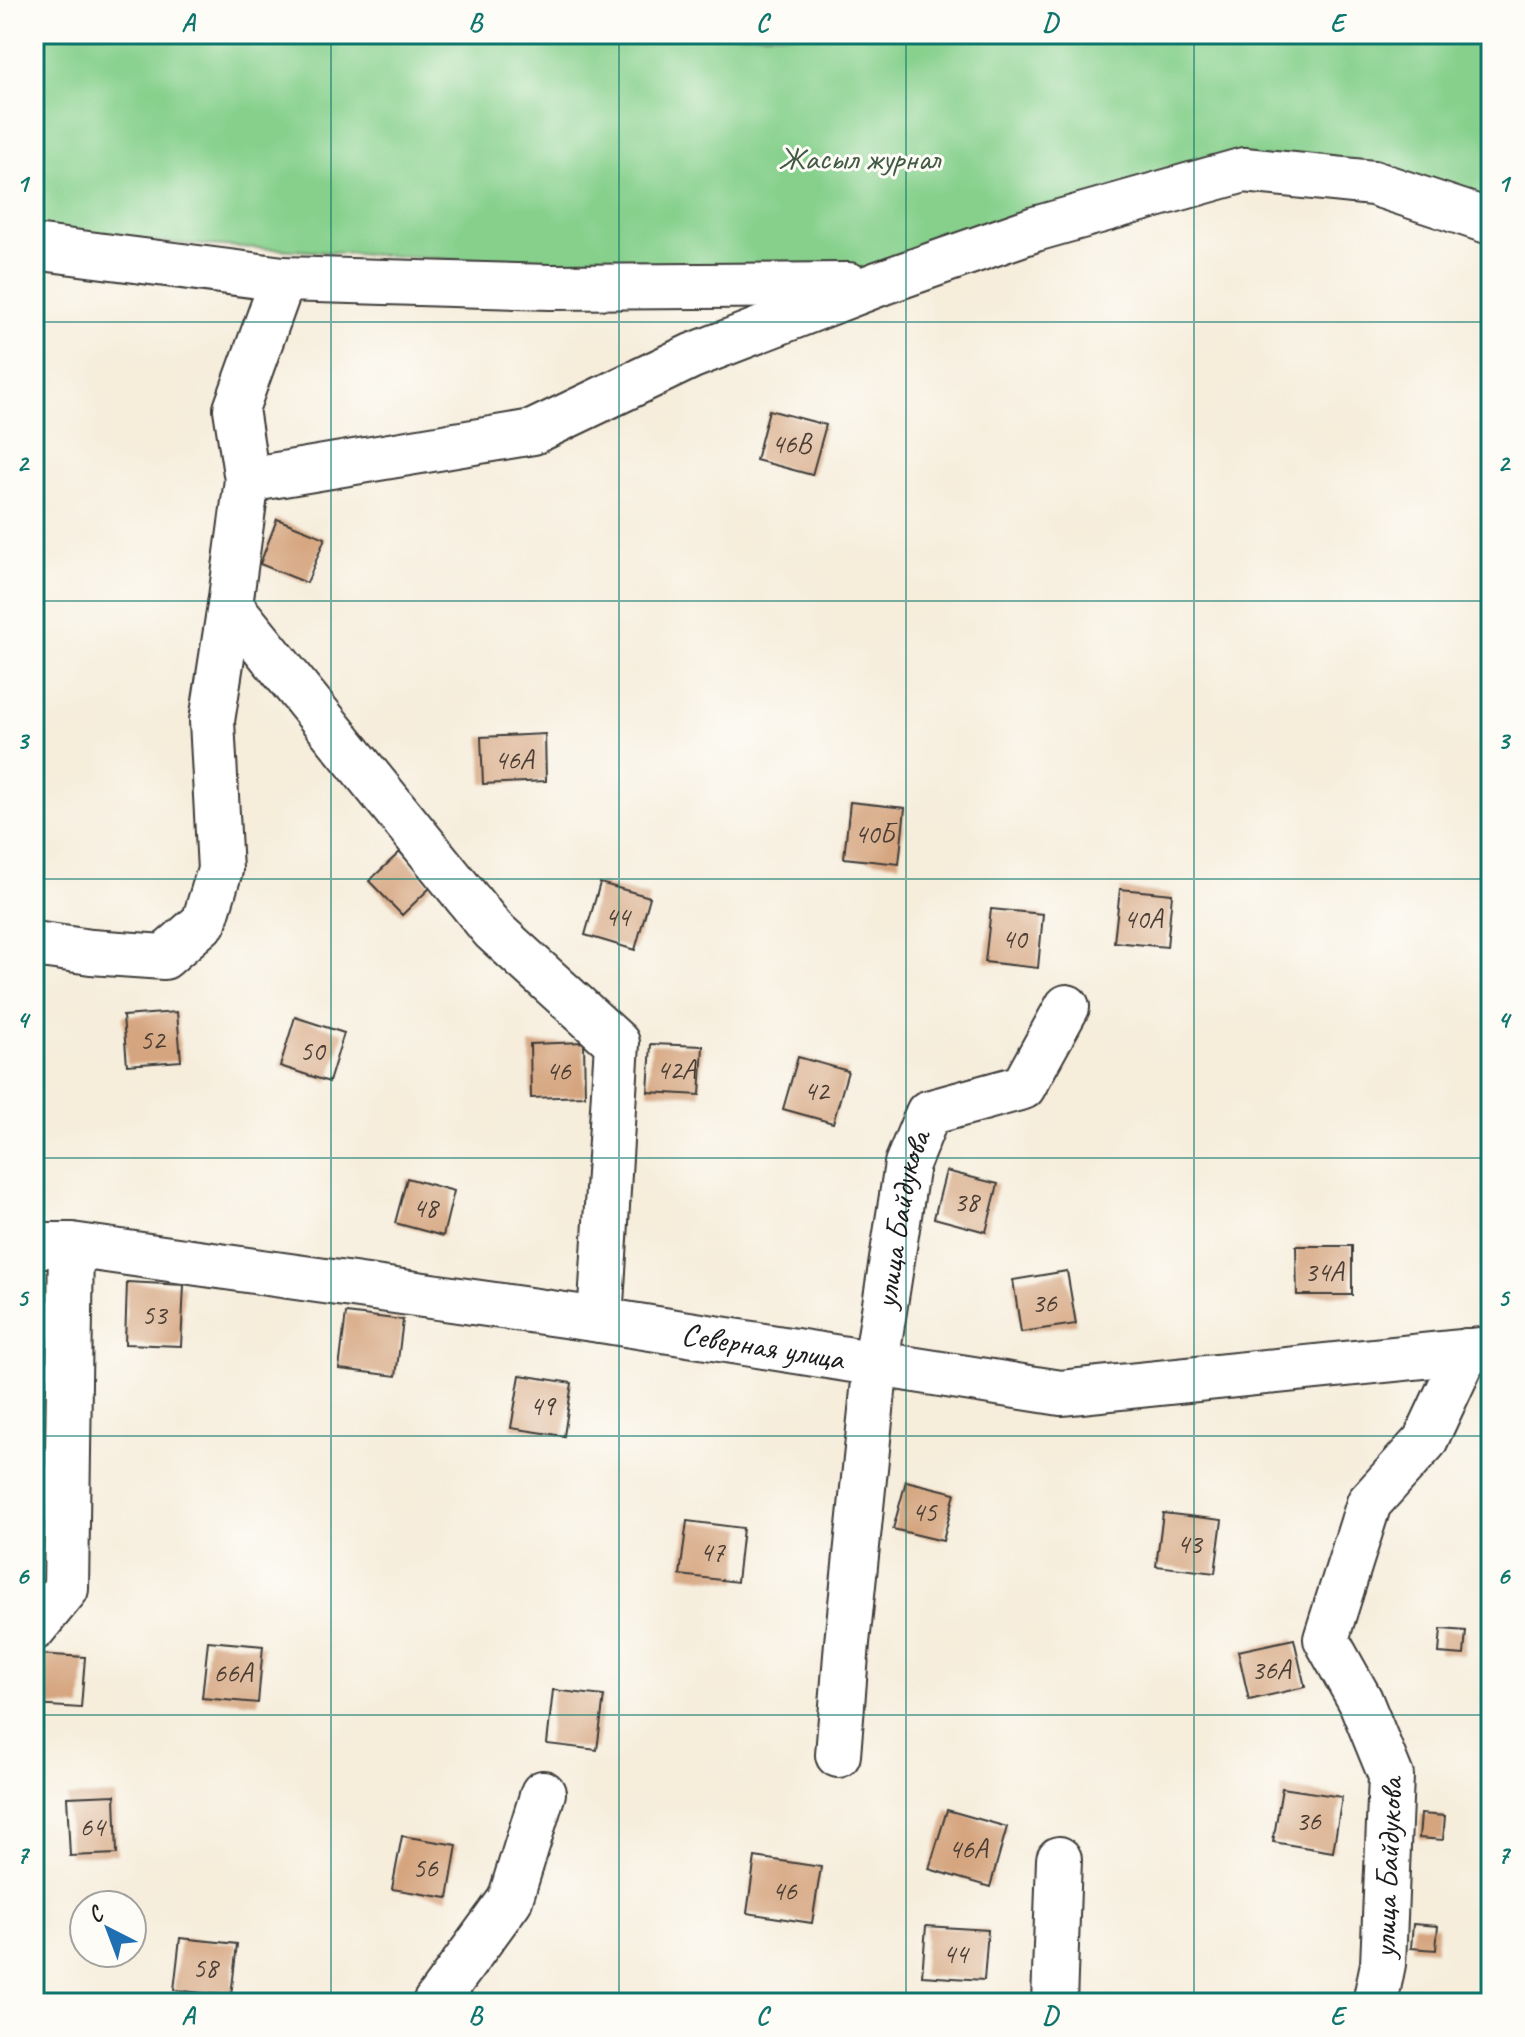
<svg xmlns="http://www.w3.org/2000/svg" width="1525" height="2037" font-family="Caveat,sans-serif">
  <rect width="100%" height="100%" fill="#fdfcf7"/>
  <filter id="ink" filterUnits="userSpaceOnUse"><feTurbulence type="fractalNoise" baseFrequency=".0125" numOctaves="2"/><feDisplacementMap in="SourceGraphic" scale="16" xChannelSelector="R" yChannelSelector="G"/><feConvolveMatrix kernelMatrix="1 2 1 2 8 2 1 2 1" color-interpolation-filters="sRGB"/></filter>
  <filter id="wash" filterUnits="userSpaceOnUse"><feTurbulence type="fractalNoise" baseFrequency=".006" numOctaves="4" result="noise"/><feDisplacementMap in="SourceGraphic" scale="32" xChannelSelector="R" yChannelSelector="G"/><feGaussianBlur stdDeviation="1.8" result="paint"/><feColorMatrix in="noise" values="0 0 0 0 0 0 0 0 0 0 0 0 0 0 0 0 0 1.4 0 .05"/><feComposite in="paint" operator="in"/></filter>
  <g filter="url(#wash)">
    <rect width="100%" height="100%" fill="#f6eddb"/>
    <!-- green -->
    <path fill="#86d08c" stroke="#517654" stroke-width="2" d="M 34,34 L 1491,34 L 1491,224 L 1244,170 L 878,284 L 34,235 Z"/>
    <g id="blocks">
      <!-- building -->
      <path fill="#d5a57f" d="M 769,410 L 826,425 L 812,475 L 756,460 Z
        M 277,519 L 325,538 L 307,583 L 260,564 Z
        M 545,734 L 546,781 L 483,784 L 481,737 Z
        M 850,802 L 905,808 L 899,864 L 844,858 Z
        M 400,852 L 432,886 L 402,915 L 369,881 Z
        M 600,883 L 650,897 L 635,950 L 585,935 Z
        M 1120,889 L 1172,894 L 1167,947 L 1114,942 Z
        M 991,909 L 1043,914 L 1038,968 L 985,962 Z
        M 177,1012 L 181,1061 L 127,1065 L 123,1016 Z
        M 295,1017 L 344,1033 L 329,1082 L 280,1066 Z
        M 584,1042 L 585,1096 L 531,1098 L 530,1044 Z
        M 651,1044 L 703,1046 L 700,1095 L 648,1092 Z
        M 798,1057 L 848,1071 L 833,1123 L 783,1109 Z
        M 946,1171 L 998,1184 L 986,1232 L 934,1218 Z
        M 407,1178 L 454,1191 L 443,1236 L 395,1223 Z
        M 1296,1246 L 1352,1246 L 1352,1295 L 1297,1295 Z
        M 1067,1271 L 1076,1324 L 1021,1332 L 1013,1280 Z
        M 127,1282 L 184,1285 L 181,1346 L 125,1344 Z
        M 346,1313 L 403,1320 L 396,1376 L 339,1369 Z
        M 520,1375 L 572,1383 L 564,1436 L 511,1428 Z
        M 906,1481 L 955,1493 L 943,1541 L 893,1529 Z
        M 1163,1513 L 1222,1520 L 1215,1573 L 1156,1566 Z
        M 687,1521 L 743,1528 L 737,1582 L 680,1575 Z
        M 1441,1629 L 1466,1631 L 1464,1655 L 1439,1653 Z
        M 1294,1639 L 1305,1687 L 1249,1700 L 1238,1651 Z
        M 208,1641 L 263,1646 L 258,1703 L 202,1698 Z
        M 36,1654 L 85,1657 L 81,1708 L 34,1705 Z
        M 553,1690 L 604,1696 L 597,1750 L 547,1744 Z
        M 1282,1788 L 1342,1797 L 1333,1852 L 1273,1842 Z
        M 115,1795 L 117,1854 L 70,1856 L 67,1797 Z
        M 947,1810 L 1007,1827 L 990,1887 L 929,1869 Z
        M 1421,1814 L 1445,1816 L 1443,1840 L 1419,1838 Z
        M 402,1836 L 457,1845 L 448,1898 L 392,1889 Z
        M 755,1857 L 821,1867 L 812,1923 L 747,1913 Z
        M 1413,1924 L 1438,1926 L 1436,1950 L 1411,1948 Z
        M 926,1926 L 988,1930 L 984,1980 L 922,1976 Z
        M 180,1938 L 237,1944 L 231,1996 L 174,1990 Z"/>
    </g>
  </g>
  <g filter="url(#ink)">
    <use href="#blocks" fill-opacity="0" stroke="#3d3b39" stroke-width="2"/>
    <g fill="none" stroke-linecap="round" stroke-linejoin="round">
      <defs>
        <g id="minor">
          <path d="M 34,247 L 283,279 L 550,287 L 849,285"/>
          <path d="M 283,279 L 236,409 L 247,480 L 230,605 L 493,930 L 617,1043 L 600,1320"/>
          <path d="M 247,480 L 533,432 L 692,356 L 878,284 L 1035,229 L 1244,170 L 1373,183 L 1491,222"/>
          <path d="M 34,944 L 91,952 L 164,957 L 204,922 L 220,870 L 212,721 L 230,605"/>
          <path id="s1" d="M 34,1245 L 71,1245 L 600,1320 L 1061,1393 L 1491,1349"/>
          <path d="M 34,1628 L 66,1589 L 71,1245"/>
          <path id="s2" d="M 838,1755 L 847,1643 L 876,1362 L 907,1164 L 928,1113 L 1023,1087 L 1067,1007"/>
          <path d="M 435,2003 L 510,1900 L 543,1793"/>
          <path d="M 1054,2003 L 1059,1859"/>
          <path id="s3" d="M 1375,2003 L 1383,1964 L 1391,1776 L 1360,1700 L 1326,1639 L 1369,1503 L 1425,1441 L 1467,1351"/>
        </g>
      </defs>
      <!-- minor casing -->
      <use href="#minor" stroke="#3d3b39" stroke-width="48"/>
      <!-- minor -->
      <use href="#minor" stroke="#fff" stroke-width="44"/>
    </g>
  </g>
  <!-- grid -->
  <path fill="none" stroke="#0f766e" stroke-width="2" stroke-opacity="0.55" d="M 331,34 L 331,2003M 619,34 L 619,2003M 906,34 L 906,2003M 1194,34 L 1194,2003M 34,322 L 1491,322M 34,601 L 1491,601M 34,879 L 1491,879M 34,1158 L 1491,1158M 34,1436 L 1491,1436M 34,1715 L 1491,1715"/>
  <g text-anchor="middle" stroke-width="6" stroke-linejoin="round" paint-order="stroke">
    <!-- number labels -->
    <g font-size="28" fill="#4a3e35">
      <text x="791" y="453">46В</text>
      <text x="514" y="769">46А</text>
      <text x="874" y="843">40Б</text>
      <text x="617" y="926">44</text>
      <text x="1143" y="928">40А</text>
      <text x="1014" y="948">40</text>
      <text x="152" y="1049">52</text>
      <text x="312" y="1060">50</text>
      <text x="676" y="1079">42А</text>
      <text x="558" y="1080">46</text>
      <text x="816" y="1100">42</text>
      <text x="966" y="1211">38</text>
      <text x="425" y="1217">48</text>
      <text x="1324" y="1281">34А</text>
      <text x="1044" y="1312">36</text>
      <text x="154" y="1324">53</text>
      <text x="542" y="1415">49</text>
      <text x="924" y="1521">45</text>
      <text x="1189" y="1553">43</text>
      <text x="712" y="1561">47</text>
      <text x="1271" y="1679">36А</text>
      <text x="233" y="1682">66А</text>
      <text x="1308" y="1830">36</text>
      <text x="92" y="1836">64</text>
      <text x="968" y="1858">46А</text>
      <text x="425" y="1877">56</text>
      <text x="784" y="1900">46</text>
      <text x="955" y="1963">44</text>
      <text x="205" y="1977">58</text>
    </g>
    <!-- park labels -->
    <g font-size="32" fill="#415b43" stroke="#fdfcf7">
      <text x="859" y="169">Жасыл журнал</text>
    </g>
    <!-- street labels -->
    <g font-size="32" fill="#1c1c1c" stroke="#fdfcf7">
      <text dy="11" stroke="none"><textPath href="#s2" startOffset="540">улица Байдукова</textPath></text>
      <text dy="11" stroke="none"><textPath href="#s1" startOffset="736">Северная улица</textPath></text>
      <text dy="11" stroke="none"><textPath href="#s3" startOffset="136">улица Байдукова</textPath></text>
    </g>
  </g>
  <!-- margin -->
  <rect width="1525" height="2037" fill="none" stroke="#fdfcf7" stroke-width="88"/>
  <!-- north arrow -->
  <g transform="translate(108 1929) rotate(318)"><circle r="38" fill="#fdfcf7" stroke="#a3a29f" stroke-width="2"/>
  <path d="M0-6L14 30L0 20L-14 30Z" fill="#1f6fb2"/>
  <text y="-12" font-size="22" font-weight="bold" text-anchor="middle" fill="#1c1c1c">С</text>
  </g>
  <rect x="44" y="44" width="1437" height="1949" fill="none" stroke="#0f766e" stroke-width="3"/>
  <g font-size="26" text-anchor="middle" font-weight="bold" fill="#0f766e">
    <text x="188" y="31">A</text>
    <text x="475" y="31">B</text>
    <text x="762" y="31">C</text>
    <text x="1050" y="31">D</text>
    <text x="1337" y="31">E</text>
    <text x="22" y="192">1</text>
    <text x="1503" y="192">1</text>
    <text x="22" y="471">2</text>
    <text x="1503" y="471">2</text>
    <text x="22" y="749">3</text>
    <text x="1503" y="749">3</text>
    <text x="22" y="1028">4</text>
    <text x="1503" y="1028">4</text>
    <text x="22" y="1306">5</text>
    <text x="1503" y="1306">5</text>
    <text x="22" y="1584">6</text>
    <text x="1503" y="1584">6</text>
    <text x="22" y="1863">7</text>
    <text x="1503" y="1863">7</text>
    <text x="188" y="2024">A</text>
    <text x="475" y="2024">B</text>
    <text x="762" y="2024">C</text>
    <text x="1050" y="2024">D</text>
    <text x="1337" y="2024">E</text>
  </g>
</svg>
